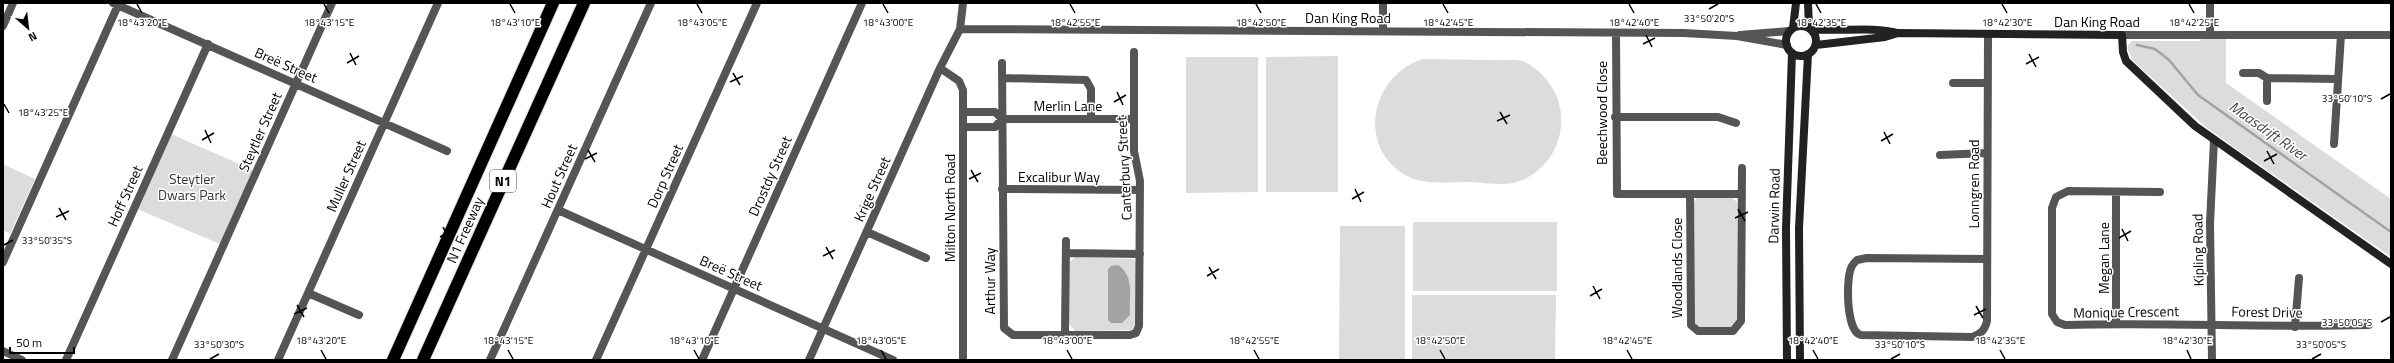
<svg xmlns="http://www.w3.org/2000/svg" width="2394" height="363" font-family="'Titillium Web',sans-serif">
  <rect width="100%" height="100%" fill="#fff"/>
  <!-- green -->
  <path fill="#dcdcdc" d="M 2201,39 L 2226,39 L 2226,83 L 2391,199 L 2391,257 L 2207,128 L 2132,60 L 2127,47 L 2132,41 L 2200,41 Z
    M 1338,56 L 1338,192 L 1266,192 L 1266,57 Z
    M 1186,57 L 1258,57 L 1258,192 L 1186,193 Z
    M 1422,59 C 1446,59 1470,60 1494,60 C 1503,61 1514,59 1522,61 C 1531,64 1540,72 1546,79 C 1574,112 1562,163 1522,180 C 1508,187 1487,183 1471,182 C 1453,182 1428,185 1411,178 C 1356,152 1368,78 1422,59 Z
    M 171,134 L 253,170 L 220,244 L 137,209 Z
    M 3,164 L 35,179 L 10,234 L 3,230 Z
    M 1697,198 L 1732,198 L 1737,202 L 1737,322 L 1732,328 L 1699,327 L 1693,320 L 1694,202 Z
    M 1413,222 L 1557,222 L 1557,291 L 1413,291 Z
    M 1340,226 L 1405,226 L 1405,360 L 1339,360 Z
    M 1076,257 L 1134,259 L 1136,263 L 1136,324 L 1133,330 L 1075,331 L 1069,324 L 1069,262 Z
    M 1412,295 L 1556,295 L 1555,360 L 1412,360 Z"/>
  <!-- water -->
  <path fill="#a3a3a3" d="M 1118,265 C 1135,276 1129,298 1130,315 L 1122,323 L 1111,323 L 1108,320 L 1108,269 L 1111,266 Z"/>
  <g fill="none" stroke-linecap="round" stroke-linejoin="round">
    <!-- stream -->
    <path stroke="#a3a3a3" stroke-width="2.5" d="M 2137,45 L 2155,49 L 2169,60 L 2198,95 L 2391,232"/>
    <defs>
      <path id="highway" d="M 393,360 L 553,3
        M 423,360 L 584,3"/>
    </defs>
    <!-- highway casing -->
    <use href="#highway" stroke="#dbdbdb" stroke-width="14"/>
    <!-- street -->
    <path stroke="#555" stroke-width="8" d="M 113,3 L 447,151
      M 3,26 L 13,3
      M 960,29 L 1684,33 L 1737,36 L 1787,45
      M 1383,31 L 1383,3
      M 1616,33 L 1617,194 L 1741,194
      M 1740,35 L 1789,31
      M 2122,35 L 2391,35
      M 2210,35 L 2210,3
      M 1002,63 L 1004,328 L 1013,335 L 1130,335 L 1136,333 L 1139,326 L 1140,181 L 1134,151 L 1134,52
      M 940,68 L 959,81 L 963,90 L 963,360
      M 2243,73 L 2259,73 L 2267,78 L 2267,101
      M 1002,78 L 1086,80 L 1091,89 L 1091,119
      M 2267,78 L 2338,79
      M 1953,83 L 1987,83
      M 963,112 L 995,112 L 1002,119 L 1134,119
      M 1615,117 L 1718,117 L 1736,123
      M 963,127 L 995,127 L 1002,119
      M 2334,144 L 2341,35
      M 1940,155 L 1987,153
      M 1002,189 L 1140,190
      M 2116,192 L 2116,324
      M 2160,192 L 2068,191 L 2056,197 L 2052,208 L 2052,314 L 2057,322 L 2065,325 C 2166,322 2267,328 2369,325
      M 1690,194 L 1691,325 L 1698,331 L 1733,331 L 1741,321 L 1742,168
      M 558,210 L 893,360
      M 867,232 L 926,258
      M 1066,253 L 1140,254
      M 1987,259 L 1867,258 L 1857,260 C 1855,262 1852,265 1851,268 C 1846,280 1846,332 1861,335 L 1972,337 C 1981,334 1985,330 1987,321 L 1988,35
      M 3,262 L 119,3
      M 308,293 L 359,315
      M 2295,327 L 2299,278
      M 1065,335 L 1066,241
      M 3,351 L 22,360
      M 66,360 L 208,44
      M 172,360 L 332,3
      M 278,360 L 438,3
      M 490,360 L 651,3
      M 596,360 L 757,3
      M 702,360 L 862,3
      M 809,360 L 940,68 L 960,29 L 963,3
      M 2212,360 L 2210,223 L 2214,140"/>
    <!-- secondary -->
    <path stroke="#222" stroke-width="8" d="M 1808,3 L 1809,28
      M1786 41a15 15 0 1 1 30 0a15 15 0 1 1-30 0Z
      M 1793,28 L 1796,3
      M 1811,29 C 1840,32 1871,26 1898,33 L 2122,35 L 2123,52 L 2126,61 L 2195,126 L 2391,264
      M 1816,45 L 1885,37 L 1898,33
      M 1787,360 L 1786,228 L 1792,53
      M 1800,360 L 1799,228 L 1808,54"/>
    <!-- highway -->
    <use href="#highway" stroke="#000" stroke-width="12"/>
  </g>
  <!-- ticks -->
  <path fill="none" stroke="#000" stroke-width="1.5" d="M 137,4 L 142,13M 324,4 L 329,13M 510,4 L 515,13M 697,4 L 702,13M 883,4 L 888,13M 1070,4 L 1075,13M 1256,4 L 1261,13M 1443,4 L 1448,13M 1629,4 L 1634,13M 1816,4 L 1821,13M 2002,4 L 2007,13M 2189,4 L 2194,13M 1709,9 L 1718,4M 1646,35 L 1652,47M 1643,44 L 1655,38M 350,53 L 356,65M 2029,54 L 2036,67M 347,63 L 359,56M 2026,64 L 2039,57M 733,73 L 740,85M 730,82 L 743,76M 1117,92 L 1123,105M 2381,99 L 2390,94M 1114,102 L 1126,95M 4,104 L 9,113M 1500,112 L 1507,124M 1497,121 L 1510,115M 205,130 L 211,143M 1884,132 L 1890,144M 202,140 L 214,133M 1881,141 L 1893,134M 588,150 L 595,162M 2267,151 L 2274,164M 585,159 L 597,153M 2264,161 L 2277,154M 971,170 L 978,182M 969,179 L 981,173M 1355,189 L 1361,202M 1352,199 L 1364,192M 59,208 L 66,220M 1738,209 L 1745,221M 56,217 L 69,211M 1735,218 L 1748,212M 443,227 L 449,240M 2122,229 L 2128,241M 440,237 L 452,230M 2119,238 L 2131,231M 4,245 L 13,240M 826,247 L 833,259M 823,256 L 835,250M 1209,267 L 1216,279M 1207,276 L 1219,269M 1593,286 L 1600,299M 1590,296 L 1602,289M 297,305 L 304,317M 1976,306 L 1983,318M 294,314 L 307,308M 1974,315 L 1986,309M 2381,322 L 2390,317M 321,350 L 326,359M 508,350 L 513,359M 694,350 L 699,359M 881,350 L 886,359M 1067,350 L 1072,359M 1254,350 L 1259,359M 1440,350 L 1445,359M 1627,350 L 1632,359M 1813,350 L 1818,359M 2000,350 L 2005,359M 2187,350 L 2191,359M 210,359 L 219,354M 1891,359 L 1900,354M 2312,359 L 2321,354"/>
  <g text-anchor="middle" stroke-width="3" stroke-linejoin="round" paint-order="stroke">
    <!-- shield labels -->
    <rect fill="#fff" stroke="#4c4c4c" stroke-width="1" x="490" y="170" width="26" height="22" rx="3"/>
    <g font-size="13" font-weight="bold" fill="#000">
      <text x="503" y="186">N1</text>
    </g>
    <!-- street labels -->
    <g font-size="14" fill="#000" stroke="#fff">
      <text x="1348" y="23">Dan King Road</text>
      <text x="2097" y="27">Dan King Road</text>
      <text transform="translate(286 65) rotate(24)" y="5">Breë Street</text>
      <text x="1068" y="111">Merlin Lane</text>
      <text transform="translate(1602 113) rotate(-90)" y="5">Beechwood Close</text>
      <text transform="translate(260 132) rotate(-66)" y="5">Steytler Street</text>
      <text transform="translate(1124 168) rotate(-93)" y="5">Canterbury Street</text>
      <text transform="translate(346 176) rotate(-66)" y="5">Muller Street</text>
      <text transform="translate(559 176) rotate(-66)" y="5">Hout Street</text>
      <text transform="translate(665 176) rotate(-66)" y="5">Dorp Street</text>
      <text transform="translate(770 176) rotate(-66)" y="5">Drostdy Street</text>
      <text x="1059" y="182">Excalibur Way</text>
      <text transform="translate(1974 184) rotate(-90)" y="5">Lonngren Road</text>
      <text transform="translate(872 189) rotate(-66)" y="5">Krige Street</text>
      <text transform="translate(125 196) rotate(-66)" y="5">Hoff Street</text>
      <text transform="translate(1774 206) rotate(-89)" y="5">Darwin Road</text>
      <text transform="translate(950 208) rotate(-90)" y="5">Milton North Road</text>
      <text transform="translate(465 230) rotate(-66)" y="5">N1 Freeway</text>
      <text transform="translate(2198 250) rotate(-91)" y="5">Kipling Road</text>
      <text transform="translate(2104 258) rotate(-90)" y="5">Megan Lane</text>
      <text transform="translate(1677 268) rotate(-90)" y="5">Woodlands Close</text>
      <text transform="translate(731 273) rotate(24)" y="5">Breë Street</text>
      <text transform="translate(990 281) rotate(-90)" y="5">Arthur Way</text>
      <text transform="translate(2126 312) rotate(-1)" y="5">Monique Crescent</text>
      <text transform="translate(2267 312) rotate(1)" y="5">Forest Drive</text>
    </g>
    <!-- park labels -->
    <g font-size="14" fill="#333" stroke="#fff">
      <text x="192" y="184">Steytler<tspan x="192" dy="16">Dwars Park</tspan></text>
    </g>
    <!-- water labels -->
    <g font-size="15" font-style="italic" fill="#444" stroke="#fff">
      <text transform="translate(2268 131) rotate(35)" y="5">Maasdrift River</text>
    </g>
  </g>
  <g font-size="10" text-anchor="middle" fill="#000" stroke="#fff" stroke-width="3" stroke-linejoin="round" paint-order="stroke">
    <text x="1709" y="22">33°50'20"S</text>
    <text x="702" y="26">18°43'05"E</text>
    <text x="888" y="26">18°43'00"E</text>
    <text x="1634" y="26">18°42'40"E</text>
    <text x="1821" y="26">18°42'35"E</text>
    <text x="142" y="26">18°43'20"E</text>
    <text x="329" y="26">18°43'15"E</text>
    <text x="515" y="26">18°43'10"E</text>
    <text x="1075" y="26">18°42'55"E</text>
    <text x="1261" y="26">18°42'50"E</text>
    <text x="1448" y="26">18°42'45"E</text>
    <text x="2007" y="26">18°42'30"E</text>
    <text x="2194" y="26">18°42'25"E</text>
    <text x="2347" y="102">33°50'10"S</text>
    <text x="43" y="116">18°43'25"E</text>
    <text x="47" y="244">33°50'35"S</text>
    <text x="2347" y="326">33°50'05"S</text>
    <text x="321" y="344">18°43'20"E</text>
    <text x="508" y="344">18°43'15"E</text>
    <text x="694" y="344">18°43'10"E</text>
    <text x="881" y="344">18°43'05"E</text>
    <text x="1067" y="344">18°43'00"E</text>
    <text x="1254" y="344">18°42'55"E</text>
    <text x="1440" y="344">18°42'50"E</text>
    <text x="1627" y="344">18°42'45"E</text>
    <text x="1813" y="344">18°42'40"E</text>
    <text x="2000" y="344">18°42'35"E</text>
    <text x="2187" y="344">18°42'30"E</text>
    <text x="219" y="348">33°50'30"S</text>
    <text x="1900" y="348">33°50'10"S</text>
    <text x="2321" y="348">33°50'05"S</text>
  </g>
  <!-- border -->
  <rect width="2394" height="363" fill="none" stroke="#000000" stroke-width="8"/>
  <!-- north arrow -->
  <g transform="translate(28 28) rotate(152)" stroke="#ffffff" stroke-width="3" paint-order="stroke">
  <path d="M0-3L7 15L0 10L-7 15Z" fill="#000000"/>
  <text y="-6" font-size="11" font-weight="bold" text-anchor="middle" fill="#000000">N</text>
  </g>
  <!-- scale -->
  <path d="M10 347v6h64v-6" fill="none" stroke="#000000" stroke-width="2"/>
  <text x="16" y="347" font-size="12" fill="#000000" stroke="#ffffff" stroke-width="3" paint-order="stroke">50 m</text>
</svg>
